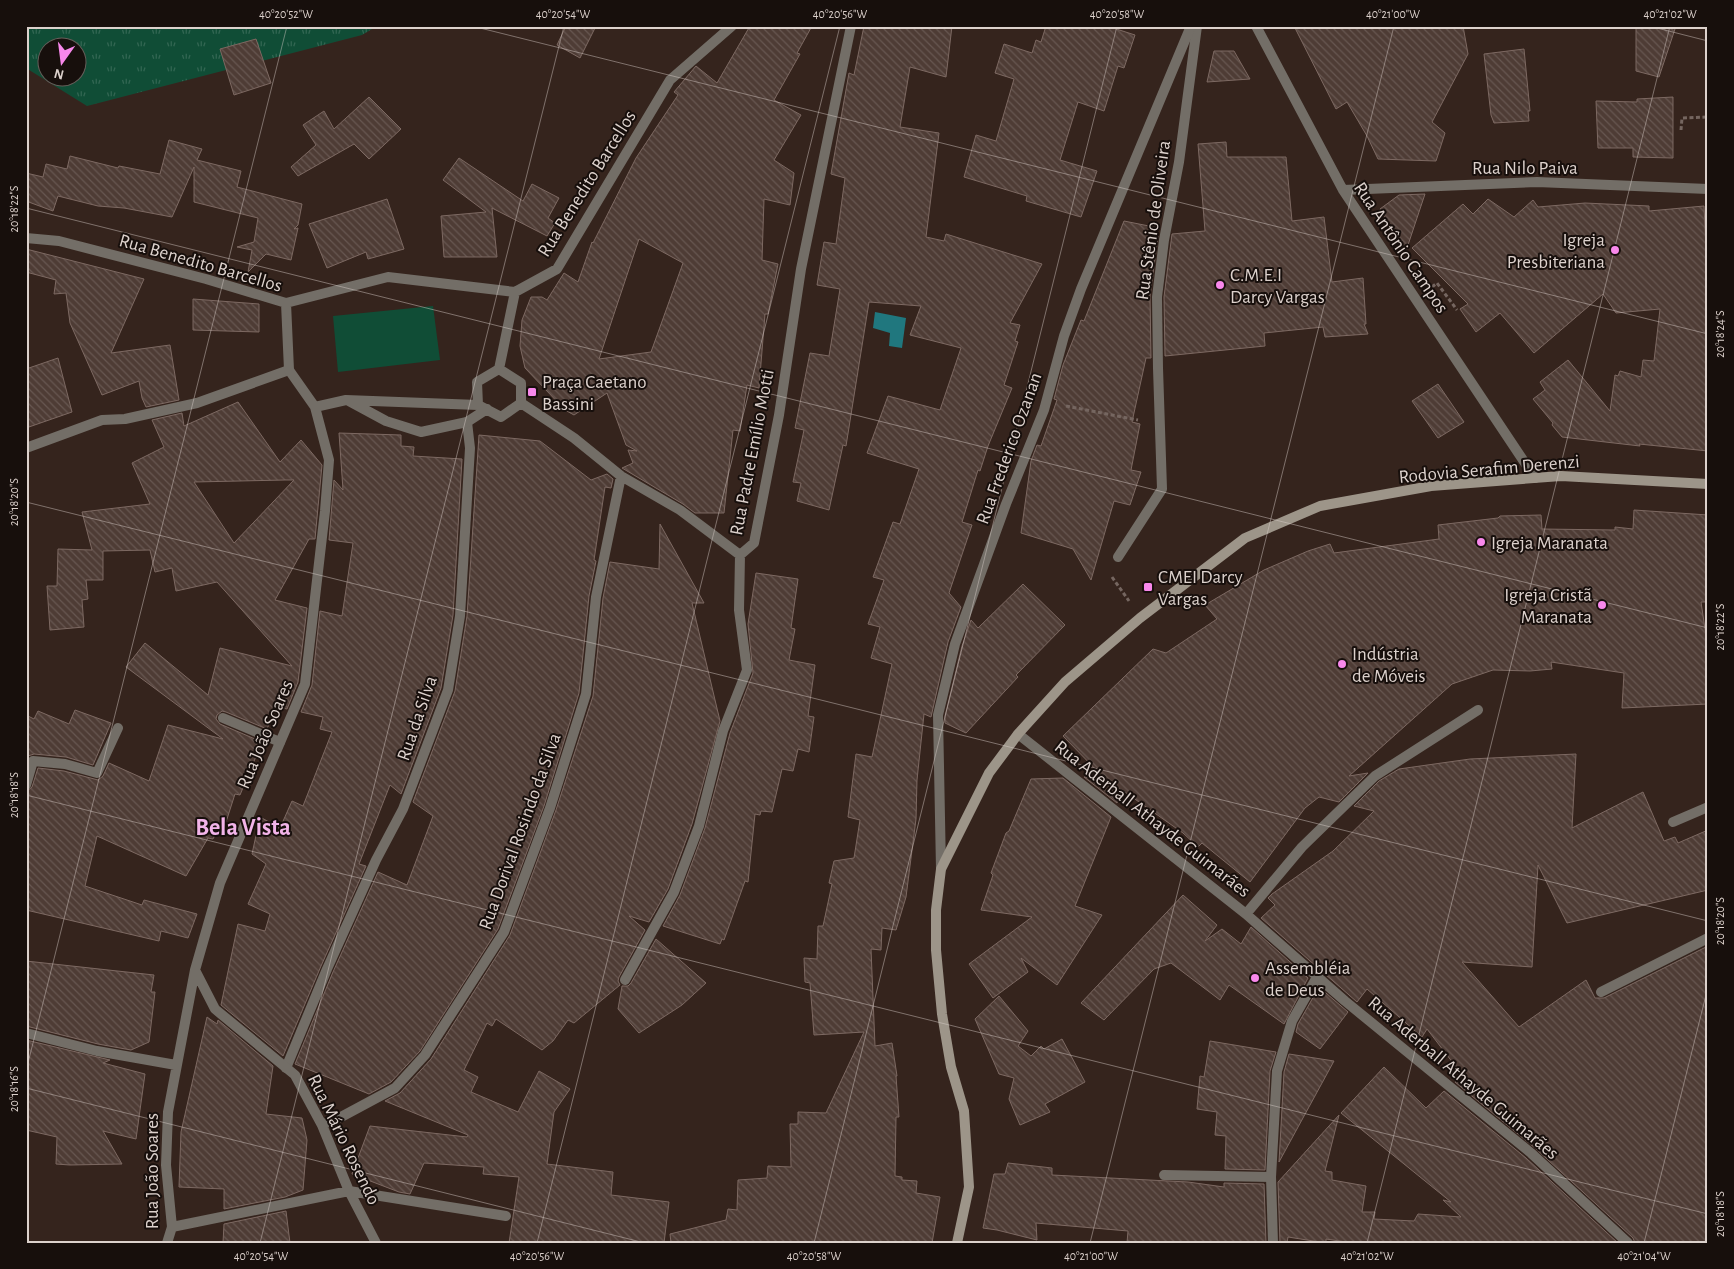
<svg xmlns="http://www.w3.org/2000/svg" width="1734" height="1269" font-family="'Alegreya Sans',sans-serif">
  <defs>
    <pattern id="grass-tufts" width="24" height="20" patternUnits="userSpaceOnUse" patternTransform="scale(1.25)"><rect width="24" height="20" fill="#104d36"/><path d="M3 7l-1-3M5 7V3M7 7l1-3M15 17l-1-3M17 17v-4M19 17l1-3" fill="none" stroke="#326652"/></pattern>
    <pattern id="building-back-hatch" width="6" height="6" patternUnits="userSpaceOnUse" patternTransform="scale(1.25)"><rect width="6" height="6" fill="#4e3c35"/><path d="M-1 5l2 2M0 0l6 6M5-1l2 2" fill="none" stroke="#675751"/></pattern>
  </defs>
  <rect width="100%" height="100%" fill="#35241d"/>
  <!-- grass -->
  <path fill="url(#grass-tufts)" fill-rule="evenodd" d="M 26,26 L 377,26 L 362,35 L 87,106 L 26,68 ZM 48,48 L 78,48 L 78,78 L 48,78 Z"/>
  <!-- park -->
  <path fill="#104d36" d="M 433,306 L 440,360 L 338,372 L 333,316 Z"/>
  <!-- water -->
  <path fill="#20777e" d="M 875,312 L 906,318 L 902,348 L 889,346 L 890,333 L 873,328 Z"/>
  <!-- building -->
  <path fill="url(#building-back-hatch)" stroke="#7d6962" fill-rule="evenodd" d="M 566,26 L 596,26 L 580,58 L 557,45 Z
    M 750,26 L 812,26 L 797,53 L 800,54 L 774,100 L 801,115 L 774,160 L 794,173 L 790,205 L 764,199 L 762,260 L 778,264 L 768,314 L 765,314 L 759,388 L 747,385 L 740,431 L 733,430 L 724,513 L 695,513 L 683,504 L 622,468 L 633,463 L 628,450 L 637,451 L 626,445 L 607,393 L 574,415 L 565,410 L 525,368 L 520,346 L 522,320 L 531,297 L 542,297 L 547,300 L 564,273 L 578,282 L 592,242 L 593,243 L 636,158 L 678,95 L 674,92 L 696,66 L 717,83 ZM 639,239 L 683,263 L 651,352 L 599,359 Z
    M 864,26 L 952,26 L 946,77 L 910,67 L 900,127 L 939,133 L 926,237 L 944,241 L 946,234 L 1042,264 L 1010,323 L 1020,325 L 1015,341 L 1018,342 L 1004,385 L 1012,388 L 988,446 L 980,471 L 978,470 L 962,522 L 972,525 L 949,593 L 961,607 L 948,642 L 931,717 L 924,714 L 917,780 L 916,819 L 906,897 L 896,930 L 882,928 L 881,950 L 871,949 L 875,1046 L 892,1043 L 897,1076 L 896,1076 L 899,1117 L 896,1117 L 895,1176 L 902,1177 L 902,1180 L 917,1181 L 916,1193 L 940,1197 L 932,1243 L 671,1243 L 670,1234 L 726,1220 L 728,1209 L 737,1210 L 738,1180 L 767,1178 L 768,1166 L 791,1167 L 790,1124 L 798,1124 L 798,1112 L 826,1113 L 864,1032 L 814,1035 L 810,983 L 805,982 L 804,958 L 817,959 L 818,926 L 823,926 L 832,884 L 829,883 L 834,861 L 854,858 L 860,820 L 848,817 L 856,754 L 872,757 L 892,664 L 871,658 L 880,627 L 868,624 L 884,580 L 873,577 L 893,522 L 900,524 L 919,469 L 867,453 L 888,396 L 940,410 L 961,348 L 910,335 L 921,306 L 869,302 L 846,446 L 843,445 L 829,510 L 797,501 L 801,483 L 793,482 L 804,430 L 795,428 L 810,353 L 829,356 L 840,289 L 817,285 L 824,242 L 836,244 L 845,178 L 831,174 L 849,73 L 854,75 Z
    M 1046,26 L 1107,26 L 1135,35 L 1124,68 L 1118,66 L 1104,111 L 1078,102 L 1060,160 L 1097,171 L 1081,217 L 1026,201 L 1027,196 L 964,177 L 976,135 L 996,141 L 1014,79 L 995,73 L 1004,44 L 1032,53 L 1036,40 L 1041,42 Z
    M 1294,26 L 1463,26 L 1468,54 L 1432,122 L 1445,133 L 1436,161 L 1378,159 L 1367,136 L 1347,102 L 1336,109 Z
    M 1636,26 L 1676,26 L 1659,77 L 1636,71 Z
    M 256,39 L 271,83 L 234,95 L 220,49 Z
    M 1524,49 L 1530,111 L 1528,111 L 1529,121 L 1494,123 L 1491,115 L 1484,54 Z
    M 1214,51 L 1234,51 L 1250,79 L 1207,82 Z
    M 369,97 L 401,129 L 369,159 L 354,144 L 298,176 L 291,167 L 316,145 L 303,125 L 324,111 L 334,129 Z
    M 1673,97 L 1673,158 L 1633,157 L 1633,148 L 1598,148 L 1596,101 L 1637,102 L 1637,99 Z
    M 169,140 L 202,149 L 197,160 L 241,171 L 237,187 L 302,204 L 298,225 L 294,229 L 298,228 L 291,260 L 266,254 L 248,272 L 252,250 L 237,247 L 254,242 L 258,218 L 194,202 L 194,167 L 172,217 L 124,208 L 98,206 L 58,196 L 53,211 L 26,201 L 26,173 L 43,177 L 46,164 L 67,169 L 70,156 L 118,168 L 119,166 L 160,174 Z
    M 1226,142 L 1227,157 L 1286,157 L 1292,221 L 1324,217 L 1332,282 L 1363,278 L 1366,324 L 1364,324 L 1368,334 L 1325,337 L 1323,327 L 1264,333 L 1265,346 L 1165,356 L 1164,297 L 1172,234 L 1205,231 L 1198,144 Z
    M 459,158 L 523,201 L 532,184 L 559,198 L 548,218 L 555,223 L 547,236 L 492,208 L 497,257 L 444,257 L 441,216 L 486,212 L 443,180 Z
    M 1425,194 L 1405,254 L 1380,209 L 1399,195 Z
    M 387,199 L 404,249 L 368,259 L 366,252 L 327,268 L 309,224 Z
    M 1488,199 L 1514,217 L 1533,200 L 1538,207 L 1585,203 L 1649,206 L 1649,211 L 1704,206 L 1706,248 L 1708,248 L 1708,451 L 1639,444 L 1640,446 L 1562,437 L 1552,425 L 1553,423 L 1533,399 L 1545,390 L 1540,382 L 1568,360 L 1610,411 L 1615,375 L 1618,376 L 1620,371 L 1641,377 L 1643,360 L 1654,361 L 1660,309 L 1616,313 L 1603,294 L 1534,353 L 1500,313 L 1476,332 L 1460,309 L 1468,304 L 1412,248 L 1463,204 L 1473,214 Z
    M 1124,221 L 1149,226 L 1148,237 L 1158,236 L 1150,296 L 1151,358 L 1146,358 L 1132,422 L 1140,424 L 1131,470 L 1141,472 L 1130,505 L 1114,501 L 1091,580 L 1073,549 L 1021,533 L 1031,461 L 1037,445 L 1041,446 L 1057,400 L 1054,399 L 1063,365 L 1081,320 L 1084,321 Z
    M 26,249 L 144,279 L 111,353 L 170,345 L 179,400 L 146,407 L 142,398 L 139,381 L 102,395 L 70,323 L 66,293 L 54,294 L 56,280 L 26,272 Z
    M 193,299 L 259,304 L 259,332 L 193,330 Z
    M 58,358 L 72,412 L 26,428 L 26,369 Z
    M 1438,384 L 1464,422 L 1438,438 L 1412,401 Z
    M 238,402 L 280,462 L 301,440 L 322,465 L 315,539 L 309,539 L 275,600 L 307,608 L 298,682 L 287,709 L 279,707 L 278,710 L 275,710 L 267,729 L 226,712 L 222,711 L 217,715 L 216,719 L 220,724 L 262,742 L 240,795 L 235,794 L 226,822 L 222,821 L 213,839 L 208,838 L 186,876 L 97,836 L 85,886 L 142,905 L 144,900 L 197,914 L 188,938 L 161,931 L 159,941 L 26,910 L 26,792 L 32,787 L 38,768 L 64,771 L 98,780 L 103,776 L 109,763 L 149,781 L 168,725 L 223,739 L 126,667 L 145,643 L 208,695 L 220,648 L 292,666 L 217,582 L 176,591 L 172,568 L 155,572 L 150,550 L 103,551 L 103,580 L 86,580 L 88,599 L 82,600 L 84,627 L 50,630 L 47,586 L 57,586 L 58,549 L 92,550 L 82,512 L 150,504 L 132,463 L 164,447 L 152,420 L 182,413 L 184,426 ZM 294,480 L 234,543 L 194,482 L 285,480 Z
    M 339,433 L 401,435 L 401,446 L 414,447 L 413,456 L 462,459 L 453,615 L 441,688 L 401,794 L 390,785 L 359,864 L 366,866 L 321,966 L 283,1056 L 221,1005 L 238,924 L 265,931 L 270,914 L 248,904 L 266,864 L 252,854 L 260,817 L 280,828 L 292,801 L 303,806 L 332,732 L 320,729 L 323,717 L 301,712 L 312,685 L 320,611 L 342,616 L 353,543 L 329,540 L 334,480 L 343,490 Z
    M 479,435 L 540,441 L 591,480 L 607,474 L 613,479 L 611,488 L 605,487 L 594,560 L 596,561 L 589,596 L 579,693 L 544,806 L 498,929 L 420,1051 L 391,1082 L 369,1094 L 295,1064 L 333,972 L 378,872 L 407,885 L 433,816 L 413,802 L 455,691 L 467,616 Z
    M 1634,510 L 1708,515 L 1708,602 L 1701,602 L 1708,649 L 1708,704 L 1622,708 L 1624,673 L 1551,662 L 1552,669 L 1530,671 L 1493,670 L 1452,684 L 1349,776 L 1368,773 L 1339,802 L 1319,797 L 1305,808 L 1250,882 L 1202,843 L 1198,847 L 1183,833 L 1122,790 L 1117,803 L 1084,777 L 1103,777 L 1063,736 L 1153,649 L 1166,653 L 1217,619 L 1205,605 L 1264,570 L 1308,551 L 1330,544 L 1334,553 L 1439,539 L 1438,525 L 1498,518 L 1500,516 L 1541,515 L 1542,529 L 1615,530 L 1615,527 L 1633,529 Z
    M 660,524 L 704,603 L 692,603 L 720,721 L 692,824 L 668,889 L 649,922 L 629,916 L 645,930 L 619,977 L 618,981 L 620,985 L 574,1023 L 568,1020 L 553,1041 L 542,1050 L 496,1019 L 492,1026 L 487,1023 L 464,1070 L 478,1077 L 471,1092 L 518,1112 L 539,1071 L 570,1089 L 554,1112 L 547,1164 L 613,1172 L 611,1195 L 669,1202 L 664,1243 L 509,1243 L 519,1177 L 483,1174 L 484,1167 L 424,1163 L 410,1194 L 399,1192 L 352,1174 L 370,1126 L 467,1137 L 468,1135 L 385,1101 L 400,1093 L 431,1059 L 510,935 L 556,810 L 593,696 L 603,598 L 610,562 L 659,569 Z
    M 756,573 L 798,579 L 791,628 L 795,629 L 789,660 L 815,665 L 808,716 L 814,717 L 809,752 L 798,749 L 793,771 L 782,769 L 772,812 L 761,811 L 760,815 L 755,814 L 748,882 L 745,881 L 724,940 L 722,939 L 720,944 L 663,926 L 680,895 L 705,828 L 730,733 L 753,673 L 748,624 Z
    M 1023,584 L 1065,625 L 1016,675 L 1018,677 L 966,733 L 945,723 L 945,716 L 962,646 L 971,620 L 978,628 Z
    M 75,710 L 111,723 L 93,765 L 66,757 L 34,754 L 28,756 L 26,760 L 26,715 L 34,719 L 38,711 L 69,724 Z
    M 1576,754 L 1572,828 L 1643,792 L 1664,841 L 1675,837 L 1678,843 L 1708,830 L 1708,890 L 1567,923 L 1538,865 L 1532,967 L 1462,962 L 1519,1027 L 1586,980 L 1595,998 L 1604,998 L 1708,946 L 1708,1243 L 1635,1243 L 1633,1238 L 1535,1148 L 1455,1082 L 1463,1076 L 1427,1029 L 1422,1037 L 1367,989 L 1357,1002 L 1261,918 L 1275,905 L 1268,898 L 1272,894 L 1333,851 L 1374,811 L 1354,806 L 1379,781 L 1399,769 L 1470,759 Z
    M 1063,778 L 1111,817 L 1075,906 L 1102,915 L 1057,985 L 1021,958 L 1028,972 L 993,998 L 969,964 L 1032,917 L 981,910 L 993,875 L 991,873 L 1006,833 L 1009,831 L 1031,779 Z
    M 1183,895 L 1217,925 L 1205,941 L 1222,929 L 1241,944 L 1251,927 L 1308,978 L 1284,1024 L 1229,985 L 1220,1000 L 1171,963 L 1154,969 L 1104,1020 L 1081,1003 Z
    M 656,939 L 706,983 L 682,1005 L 639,1033 L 618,1009 L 622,986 L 628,986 L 631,983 Z
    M 26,961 L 154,975 L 151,992 L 155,992 L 149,1042 L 131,1050 L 98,1044 L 26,1026 Z
    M 1319,987 L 1348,1012 L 1320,1049 L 1296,1032 L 1298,1024 Z
    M 999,996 L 1028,1031 L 1018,1046 L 1031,1056 L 1041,1046 L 1044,1049 L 1062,1039 L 1085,1082 L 1045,1104 L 1050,1112 L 1020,1125 L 1009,1099 L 1014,1078 L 999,1074 L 975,1019 Z
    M 207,1017 L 217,1024 L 218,1020 L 273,1066 L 266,1114 L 302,1118 L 307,1140 L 303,1190 L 285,1197 L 224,1209 L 224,1189 L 179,1187 L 181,1132 Z
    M 26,1040 L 110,1060 L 103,1063 L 145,1074 L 136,1139 L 103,1131 L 122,1164 L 70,1165 L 56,1164 L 57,1137 L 26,1130 Z
    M 1210,1041 L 1276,1052 L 1270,1071 L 1265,1170 L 1225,1169 L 1226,1136 L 1215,1135 L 1217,1112 L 1197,1109 L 1200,1076 L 1204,1077 Z
    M 1289,1054 L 1334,1061 L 1279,1162 L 1284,1072 Z
    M 1384,1067 L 1426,1108 L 1444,1091 L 1526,1158 L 1618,1243 L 1353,1243 L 1326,1239 L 1326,1243 L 1288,1237 L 1287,1243 L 1280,1243 L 1278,1182 L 1339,1115 L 1325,1171 L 1332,1172 L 1332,1180 L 1366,1186 L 1362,1212 L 1375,1212 L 1374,1219 L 1414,1221 L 1418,1214 L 1461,1217 L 1443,1200 L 1451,1202 L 1341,1113 Z
    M 1008,1163 L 1052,1168 L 1052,1175 L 1188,1182 L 1224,1187 L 1224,1183 L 1264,1184 L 1266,1243 L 1127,1243 L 1128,1231 L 1036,1223 L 1037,1240 L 997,1230 L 983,1228 L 994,1174 L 1005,1174 Z
    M 286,1211 L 290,1243 L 223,1243 L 224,1224 Z"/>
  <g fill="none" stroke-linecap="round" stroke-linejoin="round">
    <!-- path -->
    <path stroke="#756660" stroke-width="3" stroke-dasharray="4 2.5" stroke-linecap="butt" d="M 1681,130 L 1682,118 L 1708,117
      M 1432,287 L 1437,283 L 1457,310
      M 1066,406 L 1138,420
      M 1112,577 L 1129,601"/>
    <!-- lane -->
    <path stroke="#736e67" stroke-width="10" d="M 26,448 L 102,420 L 125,419 L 197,403 L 289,370
      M 1118,557 L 1162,489 L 1158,368 L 1157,297 L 1164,240 L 1179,162 L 1197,26
      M 223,718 L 280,742
      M 26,785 L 33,761 L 65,764 L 97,773 L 118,728
      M 1673,822 L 1708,807
      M 1601,992 L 1708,938
      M 286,1068 L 327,969 L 376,860 L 403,809 L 448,690 L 460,616 L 470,448 L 467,422
      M 1164,1175 L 1271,1177"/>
    <!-- street -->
    <path stroke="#736e67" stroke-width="10" d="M 1256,26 L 1343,190 L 1535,478
      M 1343,190 L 1537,182 L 1708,189
      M 26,238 L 59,241 L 206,279 L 286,303 L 289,370 L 315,407 L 329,460 L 325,511 L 305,684 L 220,883 L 195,970 L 168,1112 L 166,1165 L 172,1227 L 167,1243
      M 286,303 L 388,277 L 515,292
      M 499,369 L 515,292 L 557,269 L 670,80 L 732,26
      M 499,369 L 521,383 L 521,403
      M 349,401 L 386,421 L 421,432 L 467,422 L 487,409
      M 521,403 L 574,438 L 621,476 L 680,510 L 740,555
      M 478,405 L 477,382 L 499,369
      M 315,407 L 346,400 L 478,405 L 501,417 L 521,403
      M 1018,734 L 1246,914 L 1345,1001 L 1531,1153 L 1628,1243
      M 941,869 L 938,715 L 955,644 L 1006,504 L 1044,410 L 1064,336 L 1081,289 L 1191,26
      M 1246,914 L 1302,847 L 1375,776 L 1478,710
      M 195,970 L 215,1009 L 295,1075 L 322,1125 L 349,1191 L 376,1243
      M 625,980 L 674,892 L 699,826 L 723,731 L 747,670 L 739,610 L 740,555 L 754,543 L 779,415 L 801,269 L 851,26
      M 26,1033 L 97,1051 L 176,1065
      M 322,1125 L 341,1117 L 395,1088 L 425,1055 L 504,932 L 550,808 L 586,694 L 596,597 L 621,476
      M 172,1227 L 349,1191 L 506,1216
      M 1273,1243 L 1271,1177 L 1277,1071 L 1292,1021 L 1317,977"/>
    <!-- secondary -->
    <path stroke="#9d9589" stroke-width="10" d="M 957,1243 L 969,1187 L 964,1111 L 951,1067 L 942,1014 L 936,950 L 936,910 L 941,869 L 989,773 L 1018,734 L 1065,682 L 1140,618 L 1245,538 L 1320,506 L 1431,486 L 1561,476 L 1708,484"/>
  </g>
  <!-- ticks -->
  <path fill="none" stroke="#dcd1cc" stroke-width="1" stroke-opacity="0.45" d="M 472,26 L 1708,334M 1649,26 L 1708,41M 26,208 L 1708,628M 26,502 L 1708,921M 26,795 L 1708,1214M 26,1071 L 287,26M 26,1088 L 645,1243M 260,1243 L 564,26M 537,1243 L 840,26M 814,1243 L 1117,26M 1090,1243 L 1394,26M 1367,1243 L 1670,26M 1644,1243 L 1708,987"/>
  <!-- markers -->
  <g fill="#f888eb" stroke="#170f0c" stroke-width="2">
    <circle cx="1615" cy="250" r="5"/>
    <circle cx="1220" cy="285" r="5"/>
    <rect x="527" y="387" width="10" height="10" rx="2.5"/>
    <circle cx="1481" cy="542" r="5"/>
    <rect x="1143" y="582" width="10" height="10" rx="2.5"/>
    <circle cx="1602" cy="605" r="5"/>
    <circle cx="1342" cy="664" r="5"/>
    <circle cx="1255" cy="978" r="5"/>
  </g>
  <g text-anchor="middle" stroke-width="4" stroke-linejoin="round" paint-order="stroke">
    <!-- street labels -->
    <g font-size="19" fill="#dcd1cc" stroke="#170f0c">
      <text x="1525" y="174">Rua Nilo Paiva</text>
      <text transform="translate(586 183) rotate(-58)" y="7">Rua Benedito Barcellos</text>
      <text transform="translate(1152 220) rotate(-82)" y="7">Rua Stênio de Oliveira</text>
      <text transform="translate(1402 247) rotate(56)" y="7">Rua Antônio Campos</text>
      <text transform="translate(201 262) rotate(16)" y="7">Rua Benedito Barcellos</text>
      <text transform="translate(1008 448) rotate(-70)" y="7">Rua Frederico Ozanan</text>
      <text transform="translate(751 452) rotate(-79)" y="7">Rua Padre Emílio Motti</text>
      <text transform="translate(1489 468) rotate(-5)" y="7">Rodovia Serafim Derenzi</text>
      <text transform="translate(416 718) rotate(-71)" y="7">Rua da Silva</text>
      <text transform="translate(264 734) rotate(-67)" y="7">Rua João Soares</text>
      <text transform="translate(1153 818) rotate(38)" y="7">Rua Aderball Athayde Guimarães</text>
      <text transform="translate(519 831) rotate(-70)" y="7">Rua Dorival Rosindo da Silva</text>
      <text transform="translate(1464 1077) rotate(40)" y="7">Rua Aderball Athayde Guimarães</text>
      <text transform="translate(345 1139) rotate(64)" y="7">Rua Mário Rosendo</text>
      <text transform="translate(151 1171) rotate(-90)" y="7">Rua João Soares</text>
    </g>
    <!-- poi labels -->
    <g font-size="19" fill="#dcd1cc" stroke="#170f0c" text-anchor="start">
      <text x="1605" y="246" text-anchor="end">Igreja<tspan x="1605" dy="22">Presbiteriana</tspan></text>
      <text x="1230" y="281">C.M.E.I<tspan x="1230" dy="22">Darcy Vargas</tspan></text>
      <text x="542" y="388">Praça Caetano<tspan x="542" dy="22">Bassini</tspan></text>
      <text x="1491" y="549">Igreja Maranata</text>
      <text x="1158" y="583">CMEI Darcy<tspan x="1158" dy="22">Vargas</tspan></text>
      <text x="1592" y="601" text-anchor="end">Igreja Cristã<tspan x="1592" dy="22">Maranata</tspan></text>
      <text x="1352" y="660">Indústria<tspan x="1352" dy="22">de Móveis</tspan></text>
      <text x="1265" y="974">Assembléia<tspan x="1265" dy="22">de Deus</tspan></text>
    </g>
    <!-- district labels -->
    <g font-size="24" font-weight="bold" fill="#f2b4e9" stroke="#170f0c">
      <text x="243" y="835">Bela Vista</text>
    </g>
  </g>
  <!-- border -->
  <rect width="1734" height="1269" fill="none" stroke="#170f0c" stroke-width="55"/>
  <!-- north arrow -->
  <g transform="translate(62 62) rotate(194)"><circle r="24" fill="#170f0c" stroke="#665d59"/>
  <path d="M0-4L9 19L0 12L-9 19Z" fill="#f888eb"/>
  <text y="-8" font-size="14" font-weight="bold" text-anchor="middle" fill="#dcd1cc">N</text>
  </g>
  <rect x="28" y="28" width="1678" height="1214" fill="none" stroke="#dcd1cc" stroke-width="2"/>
  <g font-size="12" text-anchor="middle" fill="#dcd1cc">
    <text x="286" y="18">40°20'52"W</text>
    <text x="563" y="18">40°20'54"W</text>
    <text x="840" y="18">40°20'56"W</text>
    <text x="1117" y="18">40°20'58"W</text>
    <text x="1393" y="18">40°21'00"W</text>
    <text x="1670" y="18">40°21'02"W</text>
    <text transform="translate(14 209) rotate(-90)" y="4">20°18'22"S</text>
    <text transform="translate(1720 334) rotate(-90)" y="4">20°18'24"S</text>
    <text transform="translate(14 502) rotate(-90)" y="4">20°18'20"S</text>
    <text transform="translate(1720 627) rotate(-90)" y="4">20°18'22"S</text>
    <text transform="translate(14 795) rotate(-90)" y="4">20°18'18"S</text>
    <text transform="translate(1720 921) rotate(-90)" y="4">20°18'20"S</text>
    <text transform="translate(14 1089) rotate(-90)" y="4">20°18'16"S</text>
    <text transform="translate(1720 1214) rotate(-90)" y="4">20°18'18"S</text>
    <text x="261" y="1260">40°20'54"W</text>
    <text x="537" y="1260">40°20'56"W</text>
    <text x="814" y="1260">40°20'58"W</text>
    <text x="1091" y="1260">40°21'00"W</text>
    <text x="1367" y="1260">40°21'02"W</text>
    <text x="1644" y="1260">40°21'04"W</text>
  </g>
</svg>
